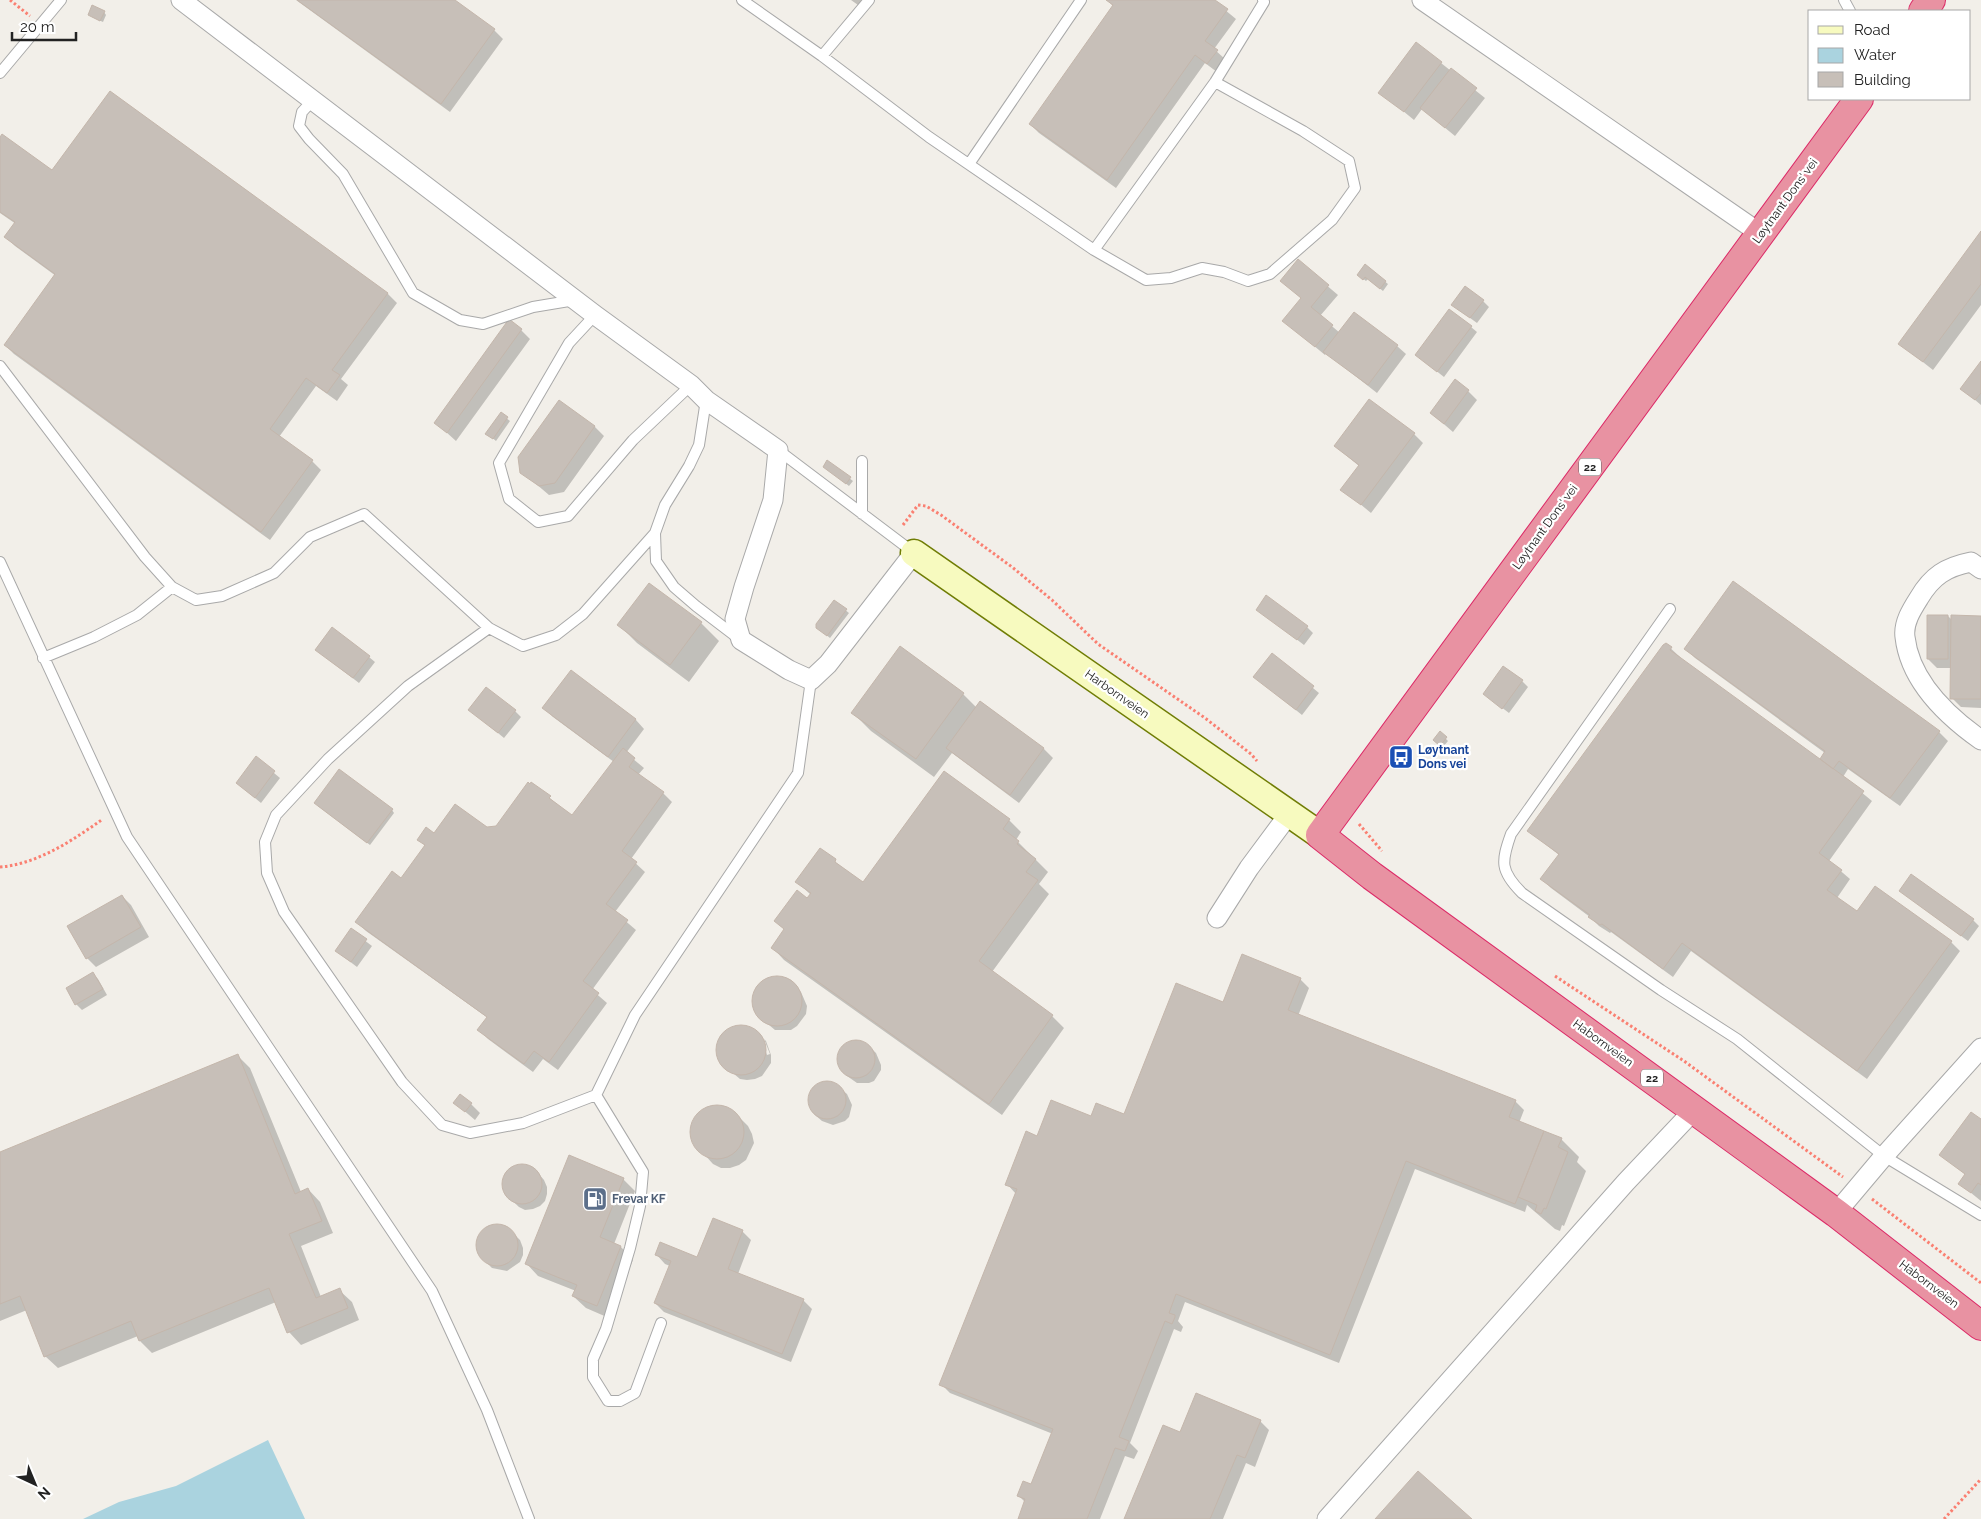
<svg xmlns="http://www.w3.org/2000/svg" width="1981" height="1519" font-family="Raleway,sans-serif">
  <rect width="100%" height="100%" fill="#f2efe9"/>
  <!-- water -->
  <path fill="#aad3df" d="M 268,1440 L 305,1519 L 83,1519 L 119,1502 L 176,1486 Z"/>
  <!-- shadow -->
  <path fill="#0003" d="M 296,0 L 453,0 L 494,30 L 503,39 L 450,112 Z
    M 851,0 L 862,0 L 858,5 Z
    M 1107,0 L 1213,0 L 1236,19 L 1214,49 L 1226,60 L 1217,72 L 1205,63 L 1116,188 L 1039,133 L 1030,124 L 1114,7 Z
    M 104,12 L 106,15 L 103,22 L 92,17 Z
    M 1441,63 L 1485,98 L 1455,136 L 1422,109 L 1414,120 L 1380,92 Z
    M 110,92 L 388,294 L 397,303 L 341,379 L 348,385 L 337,401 L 316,386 L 279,437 L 312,461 L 321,470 L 270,540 L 14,354 L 5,345 L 56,276 L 15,246 L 6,237 L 16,224 L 0,213 L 0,139 L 53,171 Z
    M 1981,234 L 1981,305 L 1933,370 L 1900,344 Z
    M 1298,261 L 1338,295 L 1320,316 L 1340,333 L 1397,346 L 1406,354 L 1377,393 L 1326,353 L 1325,355 L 1284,321 L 1302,299 L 1282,281 Z
    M 1365,266 L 1388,284 L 1383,291 L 1368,279 L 1366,281 L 1361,277 Z
    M 1483,301 L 1489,307 L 1477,323 L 1459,310 Z
    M 1471,327 L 1477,332 L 1444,377 L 1416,355 Z
    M 521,330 L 530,339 L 456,441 L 436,423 Z
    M 1981,363 L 1981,405 L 1962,389 Z
    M 1468,391 L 1477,400 L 1453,432 L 1431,413 Z
    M 559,401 L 595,427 L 604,436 L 564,492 L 549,495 L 522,472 Z
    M 501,414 L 510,421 L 496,441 L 490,436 Z
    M 1414,434 L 1423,443 L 1371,513 L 1342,489 L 1359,466 L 1335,446 Z
    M 828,462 L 853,481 L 849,486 L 827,469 Z
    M 834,601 L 849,613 L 830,638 L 820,630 Z
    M 1257,609 L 1307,627 L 1313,633 L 1304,645 Z
    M 1948,616 L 1953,621 L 1981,617 L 1981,708 L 1961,707 L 1952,698 L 1952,668 L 1937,668 L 1928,659 Z
    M 701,623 L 719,641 L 689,682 L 637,643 L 619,625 Z
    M 1666,644 L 1680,657 L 1679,658 L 1820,760 L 1825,753 L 1695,658 L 1686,649 L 1939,732 L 1948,741 L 1900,806 L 1848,769 L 1843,777 L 1872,801 L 1829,861 L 1850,879 L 1837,898 L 1857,913 L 1951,942 L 1960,951 L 1867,1079 L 1691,951 L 1673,977 L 1611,932 L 1610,933 L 1599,926 L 1590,917 L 1551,888 L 1542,879 L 1559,855 L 1529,831 Z
    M 316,650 L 369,657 L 375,662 L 359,683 Z
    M 1272,654 L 1319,693 L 1302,715 L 1261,682 Z
    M 1522,681 L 1528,687 L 1509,713 L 1484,694 Z
    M 963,694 L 977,708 L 981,702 L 1044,749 L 1053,758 L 1019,803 L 952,753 L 934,777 L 871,731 L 853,713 Z
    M 544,708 L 636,720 L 644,729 L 626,753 L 644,768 L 638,775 L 663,793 L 672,802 L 631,859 L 645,872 L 615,912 L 636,930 L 592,990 L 607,1003 L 558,1070 L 543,1059 L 533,1072 L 488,1039 L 479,1030 L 488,1018 L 366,931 L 357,922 L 402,880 L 426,847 L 419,839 L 434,835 L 497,827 L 532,783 L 572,817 L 614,762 L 553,717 Z
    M 470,710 L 515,711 L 521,717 L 504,738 Z
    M 1440,733 L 1448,741 L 1443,747 L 1434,739 Z
    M 256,758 L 280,778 L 261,803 L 237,783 Z
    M 318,806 L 392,810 L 394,813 L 370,845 Z
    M 1009,820 L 1021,832 L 1016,840 L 1048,872 L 1039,884 L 1049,894 L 992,972 L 1052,1016 L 1064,1028 L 1002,1115 L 784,960 L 772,947 L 785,930 L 776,921 L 807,899 L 811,895 L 797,882 L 820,850 L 863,884 Z
    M 1900,891 L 1973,920 L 1979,926 L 1968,941 Z
    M 122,896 L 131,905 L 149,937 L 96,967 L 87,958 Z
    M 351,930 L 372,946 L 357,967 L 336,951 Z
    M 93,974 L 98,979 L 107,995 L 82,1010 L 76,1004 Z
    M 781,978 L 789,980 L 801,992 L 807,1006 L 806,1014 L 797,1026 L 791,1030 L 775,1030 L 763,1020 L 757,1014 L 753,999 L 760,984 L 766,980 Z
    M 1300,979 L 1309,988 L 1298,1016 L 1515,1101 L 1524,1110 L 1519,1123 L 1561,1139 L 1579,1157 L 1577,1162 L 1586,1171 L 1564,1226 L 1562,1225 L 1560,1231 L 1555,1229 L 1527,1205 L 1525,1212 L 1415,1169 L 1339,1363 L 1185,1302 L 1178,1321 L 1183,1327 L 1181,1332 L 1174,1329 L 1130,1443 L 1138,1451 L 1134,1459 L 1125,1456 L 1100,1519 L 1019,1519 L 1025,1502 L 1019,1496 L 1032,1486 L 1053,1434 L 950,1393 L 941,1384 L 1016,1194 L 1007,1184 L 1037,1137 L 1092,1117 L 1125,1116 L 1223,1004 Z
    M 746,1027 L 761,1036 L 767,1055 L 770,1054 L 764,1039 L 766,1041 L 771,1055 L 771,1063 L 762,1076 L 755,1079 L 747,1080 L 740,1079 L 721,1063 L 718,1048 L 724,1034 L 730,1029 Z
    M 859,1041 L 870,1047 L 876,1053 L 881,1065 L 881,1070 L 874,1081 L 869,1083 L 857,1083 L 847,1076 L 841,1069 L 838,1058 L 839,1052 L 848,1043 Z
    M 237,1055 L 250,1068 L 301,1192 L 308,1189 L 320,1202 L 333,1233 L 301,1246 L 321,1297 L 339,1290 L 352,1302 L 359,1320 L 301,1345 L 289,1332 L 276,1302 L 152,1353 L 140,1341 L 138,1336 L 58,1368 L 45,1356 L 27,1310 L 0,1321 L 0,1153 Z
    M 829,1082 L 840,1088 L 847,1094 L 852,1105 L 849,1117 L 845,1121 L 833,1125 L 822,1121 L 815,1115 L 811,1110 L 809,1099 L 813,1088 L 818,1084 Z
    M 455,1103 L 471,1104 L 480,1113 L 475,1120 Z
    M 723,1106 L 732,1110 L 748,1126 L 752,1134 L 754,1143 L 746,1160 L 739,1165 L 730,1168 L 721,1168 L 713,1164 L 693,1142 L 691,1134 L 695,1118 L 707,1107 Z
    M 1981,1121 L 1981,1201 L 1960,1184 L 1966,1175 L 1941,1155 Z
    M 525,1165 L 532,1168 L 538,1173 L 544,1180 L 547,1187 L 547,1194 L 545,1201 L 540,1206 L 533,1209 L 525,1210 L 519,1207 L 506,1195 L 503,1188 L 506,1174 L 511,1168 L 518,1166 Z
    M 623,1179 L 635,1191 L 614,1244 L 621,1247 L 633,1260 L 609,1318 L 586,1308 L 573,1296 L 576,1291 L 538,1276 L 526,1263 Z
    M 493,1225 L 501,1226 L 508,1228 L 520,1240 L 523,1248 L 523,1255 L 520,1262 L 507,1271 L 492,1268 L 480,1256 L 478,1248 L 478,1241 L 481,1234 L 486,1228 Z
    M 742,1231 L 751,1240 L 738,1274 L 803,1300 L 812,1309 L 791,1362 L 664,1312 L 655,1303 L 670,1266 L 665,1264 L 656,1254 L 698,1258 Z
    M 1260,1421 L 1269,1430 L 1255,1467 L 1246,1463 L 1223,1519 L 1125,1519 L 1181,1434 Z"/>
  <!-- building -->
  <path fill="#c7bfb8" stroke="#c4b6ab" d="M 297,0 L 455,0 L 495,29 L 441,104 Z
    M 1106,0 L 1215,0 L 1228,9 L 1205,41 L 1218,50 L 1207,64 L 1195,55 L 1107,180 L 1029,124 L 1113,5 Z
    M 92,5 L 105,11 L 100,21 L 88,15 Z
    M 1416,42 L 1442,62 L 1404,112 L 1378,93 Z
    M 1451,68 L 1477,88 L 1445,128 L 1420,108 Z
    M 110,91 L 388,293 L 332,370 L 340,375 L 327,393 L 306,378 L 270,429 L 313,460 L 261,532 L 4,345 L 55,274 L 4,237 L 15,222 L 0,212 L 0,137 L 2,134 L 52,170 Z
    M 1981,231 L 1981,284 L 1923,362 L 1898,344 Z
    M 1298,259 L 1329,285 L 1311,307 L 1333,325 L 1315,347 L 1282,321 L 1301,298 L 1280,281 Z
    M 1365,264 L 1386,281 L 1380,289 L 1365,277 L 1363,280 L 1357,275 Z
    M 1465,286 L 1484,300 L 1470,318 L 1451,305 Z
    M 1449,309 L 1472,326 L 1437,372 L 1415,355 Z
    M 1354,312 L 1398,345 L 1368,385 L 1323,352 Z
    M 509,319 L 522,329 L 447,433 L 434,423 Z
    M 1981,361 L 1981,393 L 1975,400 L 1960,389 Z
    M 1455,379 L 1469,390 L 1444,424 L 1430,413 Z
    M 1369,399 L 1415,433 L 1361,505 L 1340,490 L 1359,465 L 1334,446 Z
    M 559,400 L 595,426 L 555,483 L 539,486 L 520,473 L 518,457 Z
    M 501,412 L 508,417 L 493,439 L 485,434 Z
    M 827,460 L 851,477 L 846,484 L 823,467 Z
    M 1733,581 L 1940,731 L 1890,798 L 1839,761 L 1833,769 L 1820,759 L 1825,751 L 1684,649 Z
    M 649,583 L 702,622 L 670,665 L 617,625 Z
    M 1266,595 L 1308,626 L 1297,640 L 1256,610 Z
    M 834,600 L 847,609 L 827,636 L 816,628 L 816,624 Z
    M 1927,615 L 1948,615 L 1948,659 L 1927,659 Z
    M 1951,615 L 1981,616 L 1981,699 L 1950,699 Z
    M 332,627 L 370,656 L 353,678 L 315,650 Z
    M 1666,643 L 1672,647 L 1670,650 L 1864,791 L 1819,853 L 1842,870 L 1827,890 L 1857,911 L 1875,886 L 1952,941 L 1857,1071 L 1682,943 L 1663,969 L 1602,924 L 1600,925 L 1588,917 L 1590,915 L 1540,879 L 1559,854 L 1527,831 L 1663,645 Z
    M 900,646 L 964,693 L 916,759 L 851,713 Z
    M 1272,653 L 1314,686 L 1296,710 L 1253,677 Z
    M 1503,666 L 1523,680 L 1502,709 L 1483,694 Z
    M 571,670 L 636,719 L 608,757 L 542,708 Z
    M 486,687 L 516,710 L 498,733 L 468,710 Z
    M 980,701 L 1044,748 L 1010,795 L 946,748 Z
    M 1440,731 L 1447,737 L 1440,746 L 1433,740 Z
    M 623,748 L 635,758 L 629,767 L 664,792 L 622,851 L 637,862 L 606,904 L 628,920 L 583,981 L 599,993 L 549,1062 L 534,1051 L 524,1064 L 477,1030 L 487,1017 L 355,922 L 392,871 L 401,878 L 425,845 L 417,840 L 426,827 L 434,833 L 455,804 L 487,827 L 496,826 L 528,782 L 530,784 L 531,782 L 551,796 L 549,798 L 572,815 Z
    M 256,756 L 275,771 L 255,798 L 236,783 Z
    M 339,769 L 393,809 L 367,843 L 314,803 Z
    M 944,771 L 1010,819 L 1003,829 L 1019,841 L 1017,844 L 1036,859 L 1026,872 L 1038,880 L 979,961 L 1053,1015 L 989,1104 L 771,948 L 784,929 L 774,921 L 797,890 L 807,898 L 811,893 L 795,882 L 820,848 L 836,859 L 835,862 L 863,882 Z
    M 1911,874 L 1974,919 L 1961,936 L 1899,891 Z
    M 122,895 L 141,927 L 86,959 L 67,926 Z
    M 351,928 L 367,939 L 351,962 L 335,951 Z
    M 1242,954 L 1301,978 L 1288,1010 L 1516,1100 L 1509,1117 L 1544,1131 L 1515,1204 L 1406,1161 L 1330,1355 L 1176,1294 L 1169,1313 L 1175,1315 L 1175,1317 L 1172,1324 L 1165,1321 L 1119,1437 L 1129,1441 L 1125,1451 L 1115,1448 L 1087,1519 L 1018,1519 L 1025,1499 L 1017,1496 L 1023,1481 L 1031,1484 L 1053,1429 L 939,1385 L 1017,1189 L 1005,1185 L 1026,1131 L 1037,1136 L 1051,1100 L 1091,1116 L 1096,1103 L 1124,1114 L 1176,983 L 1223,1002 Z
    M 93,972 L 103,989 L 75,1005 L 66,988 Z
    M752 1001a25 25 0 1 1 50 0a25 25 0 1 1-50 0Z
    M716 1050a25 25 0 1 1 50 0a25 25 0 1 1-50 0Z
    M837 1059a19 19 0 1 1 38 0a19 19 0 1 1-38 0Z
    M 238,1054 L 295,1194 L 308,1188 L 322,1221 L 289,1234 L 316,1298 L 340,1288 L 348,1308 L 287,1333 L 269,1288 L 139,1341 L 131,1321 L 44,1357 L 20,1296 L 0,1304 L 0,1152 Z
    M808 1100a19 19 0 1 1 38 0a19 19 0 1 1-38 0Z
    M 460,1094 L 472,1103 L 465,1112 L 453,1103 Z
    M690 1132a27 27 0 1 1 54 0a27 27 0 1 1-54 0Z
    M 1971,1112 L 1981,1119 L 1981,1185 L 1978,1183 L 1971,1193 L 1958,1184 L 1965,1174 L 1939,1155 Z
    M 1544,1131 L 1562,1138 L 1558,1147 L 1568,1152 L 1546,1209 L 1544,1208 L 1541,1214 L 1535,1211 L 1537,1205 L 1518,1197 Z
    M 569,1155 L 624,1178 L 600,1237 L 621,1246 L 597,1306 L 572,1296 L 577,1285 L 525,1264 Z
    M502 1184a20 20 0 1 1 40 0a20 20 0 1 1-40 0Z
    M 713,1218 L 743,1230 L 728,1269 L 804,1299 L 782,1354 L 654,1303 L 671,1261 L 655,1255 L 660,1242 L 697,1257 Z
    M476 1245a21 21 0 1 1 42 0a21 21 0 1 1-42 0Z
    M 1196,1393 L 1261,1420 L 1245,1458 L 1237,1455 L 1210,1519 L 1124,1519 L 1163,1425 L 1180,1432 Z
    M 1418,1471 L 1472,1519 L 1375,1519 Z"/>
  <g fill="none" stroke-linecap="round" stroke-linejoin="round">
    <defs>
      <path id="lane" d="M 742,0 L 822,56 L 929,137 L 1094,250 L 1146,280 L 1171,278 L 1202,268 L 1224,272 L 1248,281 L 1270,274 L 1332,220 L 1355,188 L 1349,161 L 1303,131 L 1215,82
        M 1844,0 L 1850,11
        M 822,56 L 869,0
        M 0,73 L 61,0
        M 313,100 L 302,112 L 299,126 L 309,139 L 343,174 L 413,293 L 460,320 L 483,324 L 533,307 L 575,300
        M 969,164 L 1081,0
        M 1094,250 L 1215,82 L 1264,2 L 1263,0
        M 595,315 L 569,343 L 499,463 L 509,499 L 538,522 L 568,516 L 633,440 L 691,385
        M 0,366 L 145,557 L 172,587 L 196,600 L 222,596 L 274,573 L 310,537 L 364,514 L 489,628 L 523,646 L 556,635 L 583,614 L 655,533
        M 706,400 L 699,445 L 689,466 L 665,505 L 655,533 L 656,561 L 674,587 L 696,606 L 738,638
        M 778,450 L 913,552
        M 862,514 L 862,461
        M 0,562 L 127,837 L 432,1291 L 487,1410 L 529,1519
        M 1670,609 L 1511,834 C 1501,862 1500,871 1522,893 L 1661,990 L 1737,1039 L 1884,1156 L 1981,1215
        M 489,628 L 408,686 L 328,759 L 276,815 L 265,842 L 267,873 L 284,912 L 402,1082 L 442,1125 L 470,1133 L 523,1123 L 596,1095
        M 43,658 L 94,637 L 137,615 L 172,587
        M 661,1323 L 635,1393 L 620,1401 L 608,1401 L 593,1377 L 593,1359 L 606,1329 L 630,1248 L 640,1206 L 643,1172 L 596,1095 L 635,1015 L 798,773 L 811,680"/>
      <path id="street" d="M 181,0 L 595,315 L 691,385 L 706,400 L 778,450 L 773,500 L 744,587 L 735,619 L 741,640 L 789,670 L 811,680 L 828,664 L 914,553
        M 1422,0 L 1761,234
        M 1981,569 L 1971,562 C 1946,567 1932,576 1919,598 C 1912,609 1903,623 1905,637 C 1910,681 1947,716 1981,740
        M 1217,918 L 1249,868 L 1289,814
        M 1836,1213 L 1884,1156 L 1981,1048
        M 1327,1519 L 1626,1182 L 1695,1109"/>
      <path id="secondary" d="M 914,553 L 1320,835"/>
      <path id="highway" d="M 1923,11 L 1931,0
        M 1859,99 L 1320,835 L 1372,876 L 1836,1213 L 1981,1326"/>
    </defs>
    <!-- lane casing -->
    <use href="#lane" stroke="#a9a9a9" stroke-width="12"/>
    <!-- street casing -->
    <use href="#street" stroke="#a9a9a9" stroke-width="21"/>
    <!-- secondary casing -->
    <use href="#secondary" stroke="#707d05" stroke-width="29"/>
    <!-- highway casing -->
    <use href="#highway" stroke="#dc2a67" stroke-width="30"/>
    <!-- path -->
    <path stroke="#fa8072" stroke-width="3" stroke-dasharray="2.5 2.5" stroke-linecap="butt" d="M 10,0 L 30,16
      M 903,525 L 918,505 L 926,506 L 941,515 L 1012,567 L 1052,600 L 1098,644 L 1205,718 L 1251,754 L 1257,761
      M 1359,824 L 1382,851
      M 0,867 C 38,864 73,840 103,819
      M 1555,976 L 1684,1061 L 1843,1177
      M 1872,1199 L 1981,1283
      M 1944,1519 L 1981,1479"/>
    <!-- lane -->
    <use href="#lane" stroke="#fff" stroke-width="10"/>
    <!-- street -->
    <use href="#street" stroke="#fff" stroke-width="19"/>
    <!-- secondary -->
    <use href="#secondary" stroke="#f7fabf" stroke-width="26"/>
    <!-- highway -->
    <use href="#highway" stroke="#e892a2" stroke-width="28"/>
  </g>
  <!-- icons -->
  <defs>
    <symbol id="bus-square" viewBox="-11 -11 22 22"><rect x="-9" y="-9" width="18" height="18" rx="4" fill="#1a4fb4" stroke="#fff"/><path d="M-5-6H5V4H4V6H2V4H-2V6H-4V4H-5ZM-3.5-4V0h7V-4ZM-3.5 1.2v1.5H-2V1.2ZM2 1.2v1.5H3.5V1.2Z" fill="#fff"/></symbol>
    <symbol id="fuel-square" viewBox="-11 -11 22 22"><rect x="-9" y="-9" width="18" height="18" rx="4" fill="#5c6f8a" stroke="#fff"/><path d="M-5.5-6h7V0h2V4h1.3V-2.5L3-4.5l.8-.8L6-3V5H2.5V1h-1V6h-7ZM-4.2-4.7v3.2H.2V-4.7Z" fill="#fff"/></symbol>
  </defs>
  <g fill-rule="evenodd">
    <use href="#bus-square" x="1387" y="743" width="28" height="28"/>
    <use href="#fuel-square" x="581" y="1185" width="28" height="28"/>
  </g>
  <g text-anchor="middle" stroke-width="4.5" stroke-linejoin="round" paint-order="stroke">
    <!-- shield labels -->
    <g fill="#fff" stroke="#646464" stroke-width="1">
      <rect x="1579" y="458.5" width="22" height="17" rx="4"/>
      <rect x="1641" y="1069.5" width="22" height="17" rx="4"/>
    </g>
    <g font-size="11" font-weight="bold" fill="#222">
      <text x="1590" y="471">22</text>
      <text x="1652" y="1082">22</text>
    </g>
    <!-- street labels -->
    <g font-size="12" fill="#222" stroke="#fff">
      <text transform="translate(1785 201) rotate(-54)" y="4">Løytnant Dons' vei</text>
      <text transform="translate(1545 527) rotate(-54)" y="4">Løytnant Dons' vei</text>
      <text transform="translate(1117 694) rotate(35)" y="4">Harbornveien</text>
      <text transform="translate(1603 1043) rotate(36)" y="4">Habornveien</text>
      <text transform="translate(1929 1284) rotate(37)" y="4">Habornveien</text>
    </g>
    <!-- transit labels -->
    <g font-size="12" font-weight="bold" fill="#164399" stroke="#fff" text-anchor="start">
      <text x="1418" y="754">Løytnant<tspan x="1418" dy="14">Dons vei</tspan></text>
    </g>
    <!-- service labels -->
    <g font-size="12" font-weight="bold" fill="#4e5e75" stroke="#fff" text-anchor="start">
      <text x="612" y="1203">Frevar KF</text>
    </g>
  </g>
  <!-- legend -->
  <rect x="1808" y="10" width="162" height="90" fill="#ffffff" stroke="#a7a7a7"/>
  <rect x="1818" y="26" width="25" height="8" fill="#f7fabf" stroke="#a7a7a7"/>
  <text x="1854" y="35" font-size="15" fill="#222222">Road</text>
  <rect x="1818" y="48" width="25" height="15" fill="#aad3df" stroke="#a7a7a7"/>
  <text x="1854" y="60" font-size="15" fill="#222222">Water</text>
  <rect x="1818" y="72" width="25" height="15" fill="#c7bfb8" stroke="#a7a7a7"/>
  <text x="1854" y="85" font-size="15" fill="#222222">Building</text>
  <!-- north arrow -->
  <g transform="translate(35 1484) rotate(136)" stroke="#ffffff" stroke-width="4" paint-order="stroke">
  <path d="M0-4L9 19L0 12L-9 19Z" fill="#222222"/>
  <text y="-8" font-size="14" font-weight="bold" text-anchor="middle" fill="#222222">N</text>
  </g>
  <!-- scale -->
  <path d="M12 32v8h64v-8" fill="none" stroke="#222222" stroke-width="2.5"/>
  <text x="20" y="32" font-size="15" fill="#222222" stroke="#ffffff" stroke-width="4" paint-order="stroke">20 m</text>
</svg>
